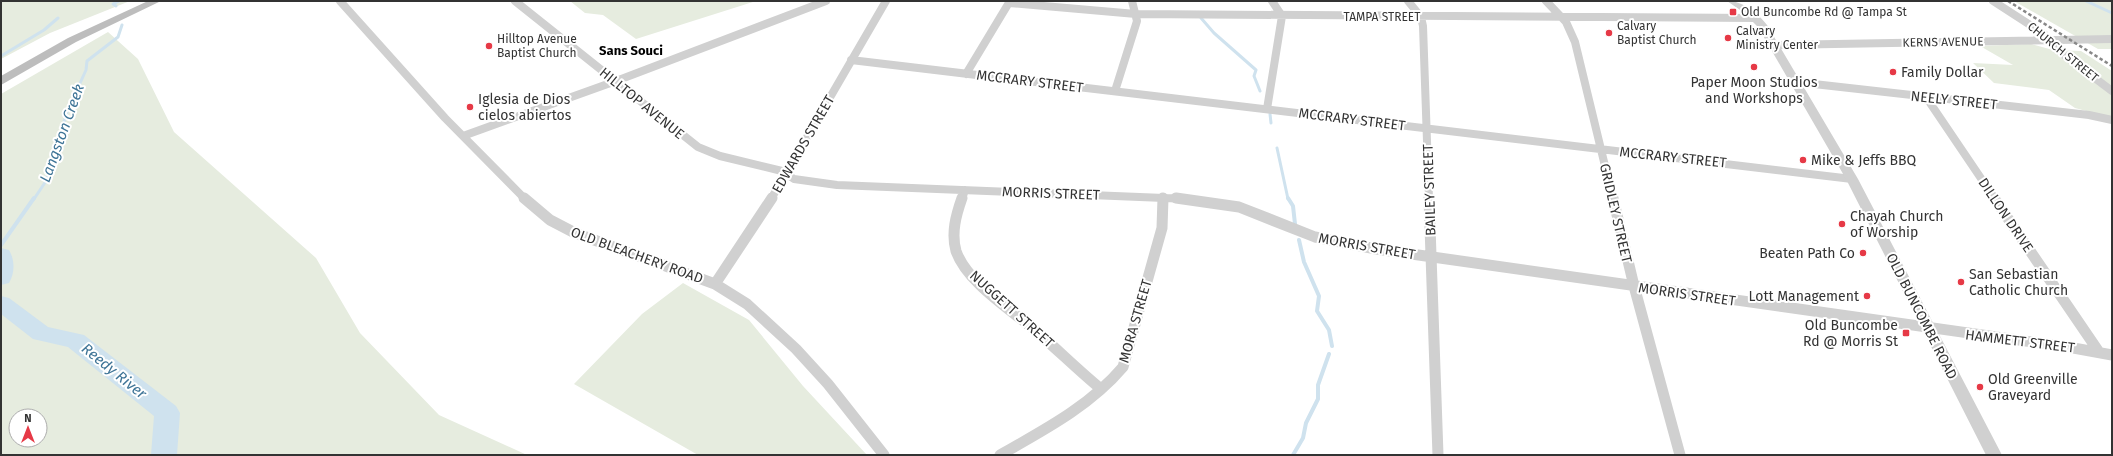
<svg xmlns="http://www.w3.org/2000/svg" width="2113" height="456" font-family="'Fira Sans',sans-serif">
  <rect width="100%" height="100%" fill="#fff"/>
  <!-- green -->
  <path fill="#e6ecdf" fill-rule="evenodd" d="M 1,1 L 130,1 L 50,33 L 1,59 Z
    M 570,1 L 756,1 L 636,39 L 603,15 L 585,13 Z
    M 2014,1 L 2112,1 L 2112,49 L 2098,49 Z
    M 108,32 L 138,59 L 174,132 L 316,258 L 360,333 L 439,415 L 527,455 L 1,455 L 1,94 ZM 16,416 L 40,416 L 40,440 L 16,440 Z
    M 2031,44 L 2053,50 L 2081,51 L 2112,71 L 2112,118 L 2075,108 L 2049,90 L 1994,83 L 1973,63 L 2013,65 L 1980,46 Z
    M 683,283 L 749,320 L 803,386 L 867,455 L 698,455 L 574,384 L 642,314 Z"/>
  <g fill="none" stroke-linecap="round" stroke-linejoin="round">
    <!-- stream-far1 -->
    <path stroke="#cfe2ee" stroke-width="3" d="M 2086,1 L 2112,13
      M 116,6 L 113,4 L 119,1
      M 1201,18 L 1214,33 L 1256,70 L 1254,76 L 1260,91
      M 1,56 L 44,30 L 58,18
      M 1270,114 L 1271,123
      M 1277,148 L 1288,199
      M 34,199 L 46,181 L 67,112 L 86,70 L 87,61 L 118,37 L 122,25"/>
    <!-- stream -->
    <path stroke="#cfe2ee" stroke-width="4" d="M 1288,198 L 1293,206 L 1295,224
      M 1299,240 L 1304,262 L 1319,296 L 1317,311 L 1329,330 L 1332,346
      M 1,245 L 34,198
      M 1293,455 L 1303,438 L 1306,423 L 1318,399 L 1318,385 L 1329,354"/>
    <!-- river -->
    <path fill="#cfe2ee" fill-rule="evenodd" d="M 1,248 L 9,250 C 15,260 15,273 9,283 L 1,285 Z
      M 1,296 L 9,298 L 48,327 L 84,335 L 176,406 L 180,413 L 177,455 L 151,455 L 154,416 L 68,347 L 33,339 L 1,314 Z"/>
    <!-- minor-far1 -->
    <path stroke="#d0d0d0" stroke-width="8" d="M 340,1 L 445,118 L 525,199
      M 515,1 L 698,147 L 720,156 L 782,171 L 794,179 L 837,185 L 1189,199
      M 1408,1 L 1421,17 L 1423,26 L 1429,199
      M 1546,1 L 1566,22 L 1575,42 L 1613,199
      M 1993,1 L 2044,34 L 2055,48 L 2112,91
      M 1009,3 L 1136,14 L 1756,18
      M 1774,45 L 2112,39
      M 851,60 L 1852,179
      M 966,74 L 1010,1
      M 1796,82 L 2089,115 L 2112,120
      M 1115,91 L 1137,21 L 1132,1
      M 1926,97 L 1995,199
      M 1267,109 L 1282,16 L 1272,1
      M 463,136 L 616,81 L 826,1
      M 771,199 L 886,1
      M 962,199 L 965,190
      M 1163,199 L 1163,197"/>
    <!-- minor -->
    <path stroke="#d0d0d0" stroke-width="11" d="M 524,198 L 550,220 L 575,233 L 715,284 L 747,304 L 796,349 L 828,384 L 884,455
      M 962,198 C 956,215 951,233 956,251 C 967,283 1013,311 1037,332 C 1059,351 1079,371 1101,389
      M 1176,198 L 1239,207 L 1315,237 L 1376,249 L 2068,347 L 2112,355
      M 1429,198 L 1438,455
      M 1613,198 L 1634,286 L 1680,455
      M 1994,198 L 2099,352
      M 715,284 L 772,198
      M 1000,455 C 1044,430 1090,406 1123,367 L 1162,228 L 1163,198"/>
    <!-- tertiary -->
    <path fill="#d0d0d0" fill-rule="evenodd" d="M 1727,1 C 1743,1 1757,12 1767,25 L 1858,179 L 2002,455 L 1986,455 L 1846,179 L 1758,27 L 1743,12 Z"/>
    <!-- secondary -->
    <path fill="#bdbdbd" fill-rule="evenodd" d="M 148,1 L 161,1 L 76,42 L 1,85 L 1,76 L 68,38 Z"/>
    <!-- rail -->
    <path stroke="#888" stroke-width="2.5" stroke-dasharray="3.5 2.5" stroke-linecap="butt" d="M 2008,1 L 2112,66"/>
  </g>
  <!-- markers -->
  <g fill="#e63946" stroke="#fff" stroke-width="1.5">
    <rect x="1729" y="8" width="8" height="8" rx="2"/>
    <circle cx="1609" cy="33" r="4"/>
    <circle cx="1728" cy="38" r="4"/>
    <circle cx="489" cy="46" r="4"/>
    <circle cx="1754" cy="67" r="4"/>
    <circle cx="1893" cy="72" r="4"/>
    <circle cx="470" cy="107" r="4"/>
    <circle cx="1803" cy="160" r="4"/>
    <circle cx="1842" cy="224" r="4"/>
    <circle cx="1863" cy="253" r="4"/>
    <circle cx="1961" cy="282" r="4"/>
    <circle cx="1867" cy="296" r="4"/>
    <rect x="1902" y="329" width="8" height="8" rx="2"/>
    <circle cx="1980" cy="387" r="4"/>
  </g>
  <g text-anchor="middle" stroke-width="4" stroke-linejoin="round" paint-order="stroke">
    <!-- far-poi labels -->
    <g font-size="12" fill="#333" stroke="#fff" text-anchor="start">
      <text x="1741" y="16">Old Buncombe Rd @ Tampa St</text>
      <text x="1617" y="30">Calvary<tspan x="1617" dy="14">Baptist Church</tspan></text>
      <text x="1736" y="35">Calvary<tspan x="1736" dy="14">Ministry Center</tspan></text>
      <text x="497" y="43">Hilltop Avenue<tspan x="497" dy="14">Baptist Church</tspan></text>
    </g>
    <!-- far-street labels -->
    <g font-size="12" fill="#333" stroke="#fff">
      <text x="1382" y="21">TAMPA STREET</text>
      <text transform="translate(1943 42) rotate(-1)" y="4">KERNS AVENUE</text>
      <text transform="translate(2063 52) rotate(39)" y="4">CHURCH STREET</text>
    </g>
    <!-- far-quarter labels -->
    <g font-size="13" font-weight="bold" fill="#000" stroke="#fff">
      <text x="631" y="55">Sans Souci</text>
    </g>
    <!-- poi labels -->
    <g font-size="14" fill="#333" stroke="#fff" text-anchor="start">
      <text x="1901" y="77">Family Dollar</text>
      <text x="1754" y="87" text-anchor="middle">Paper Moon Studios<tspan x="1754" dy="16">and Workshops</tspan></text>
      <text x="478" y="104">Iglesia de Dios<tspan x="478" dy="16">cielos abiertos</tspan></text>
      <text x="1811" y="165">Mike &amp; Jeffs BBQ</text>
      <text x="1850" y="221">Chayah Church<tspan x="1850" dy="16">of Worship</tspan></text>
      <text x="1855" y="258" text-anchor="end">Beaten Path Co</text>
      <text x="1969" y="279">San Sebastian<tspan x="1969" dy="16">Catholic Church</tspan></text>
      <text x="1859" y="301" text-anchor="end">Lott Management</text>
      <text x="1898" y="330" text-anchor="end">Old Buncombe<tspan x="1898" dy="16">Rd @ Morris St</tspan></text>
      <text x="1988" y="384">Old Greenville<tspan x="1988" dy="16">Graveyard</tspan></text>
    </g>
    <!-- street labels -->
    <g font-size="14" fill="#333" stroke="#fff">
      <text transform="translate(1030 81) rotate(7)" y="5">MCCRARY STREET</text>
      <text transform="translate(1954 100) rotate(6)" y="5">NEELY STREET</text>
      <text transform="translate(642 103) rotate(39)" y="5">HILLTOP AVENUE</text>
      <text transform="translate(1352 119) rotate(7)" y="5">MCCRARY STREET</text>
      <text transform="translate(803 144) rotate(-60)" y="5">EDWARDS STREET</text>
      <text transform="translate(1673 157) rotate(6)" y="5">MCCRARY STREET</text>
      <text transform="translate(1429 190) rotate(-92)" y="5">BAILEY STREET</text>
      <text transform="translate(1051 193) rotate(2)" y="5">MORRIS STREET</text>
      <text transform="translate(1616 213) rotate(77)" y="5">GRIDLEY STREET</text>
      <text transform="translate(2006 215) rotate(56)" y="5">DILLON DRIVE</text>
      <text transform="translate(1367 246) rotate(10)" y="5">MORRIS STREET</text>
      <text transform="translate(637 255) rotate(20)" y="5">OLD BLEACHERY ROAD</text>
      <text transform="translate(1687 294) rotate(8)" y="5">MORRIS STREET</text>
      <text transform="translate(1012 309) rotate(42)" y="5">NUGGETT STREET</text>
      <text transform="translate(1922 316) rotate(63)" y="5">OLD BUNCOMBE ROAD</text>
      <text transform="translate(1135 321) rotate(-74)" y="5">MORA STREET</text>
      <text transform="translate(2020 341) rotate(7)" y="5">HAMMETT STREET</text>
    </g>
    <!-- water labels -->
    <g font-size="15" font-style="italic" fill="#3f7597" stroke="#fff">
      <text transform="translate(62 133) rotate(-70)" y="5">Langston Creek</text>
      <text transform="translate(114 371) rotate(39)" y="5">Reedy River</text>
    </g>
  </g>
  <!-- border -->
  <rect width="2113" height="456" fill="none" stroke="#333333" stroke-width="4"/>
  <!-- north arrow -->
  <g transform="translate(28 428)"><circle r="19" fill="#ffffff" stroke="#adadad"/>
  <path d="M0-3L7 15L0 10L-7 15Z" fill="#e63946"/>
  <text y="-6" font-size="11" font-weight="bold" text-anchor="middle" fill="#333333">N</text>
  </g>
</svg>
